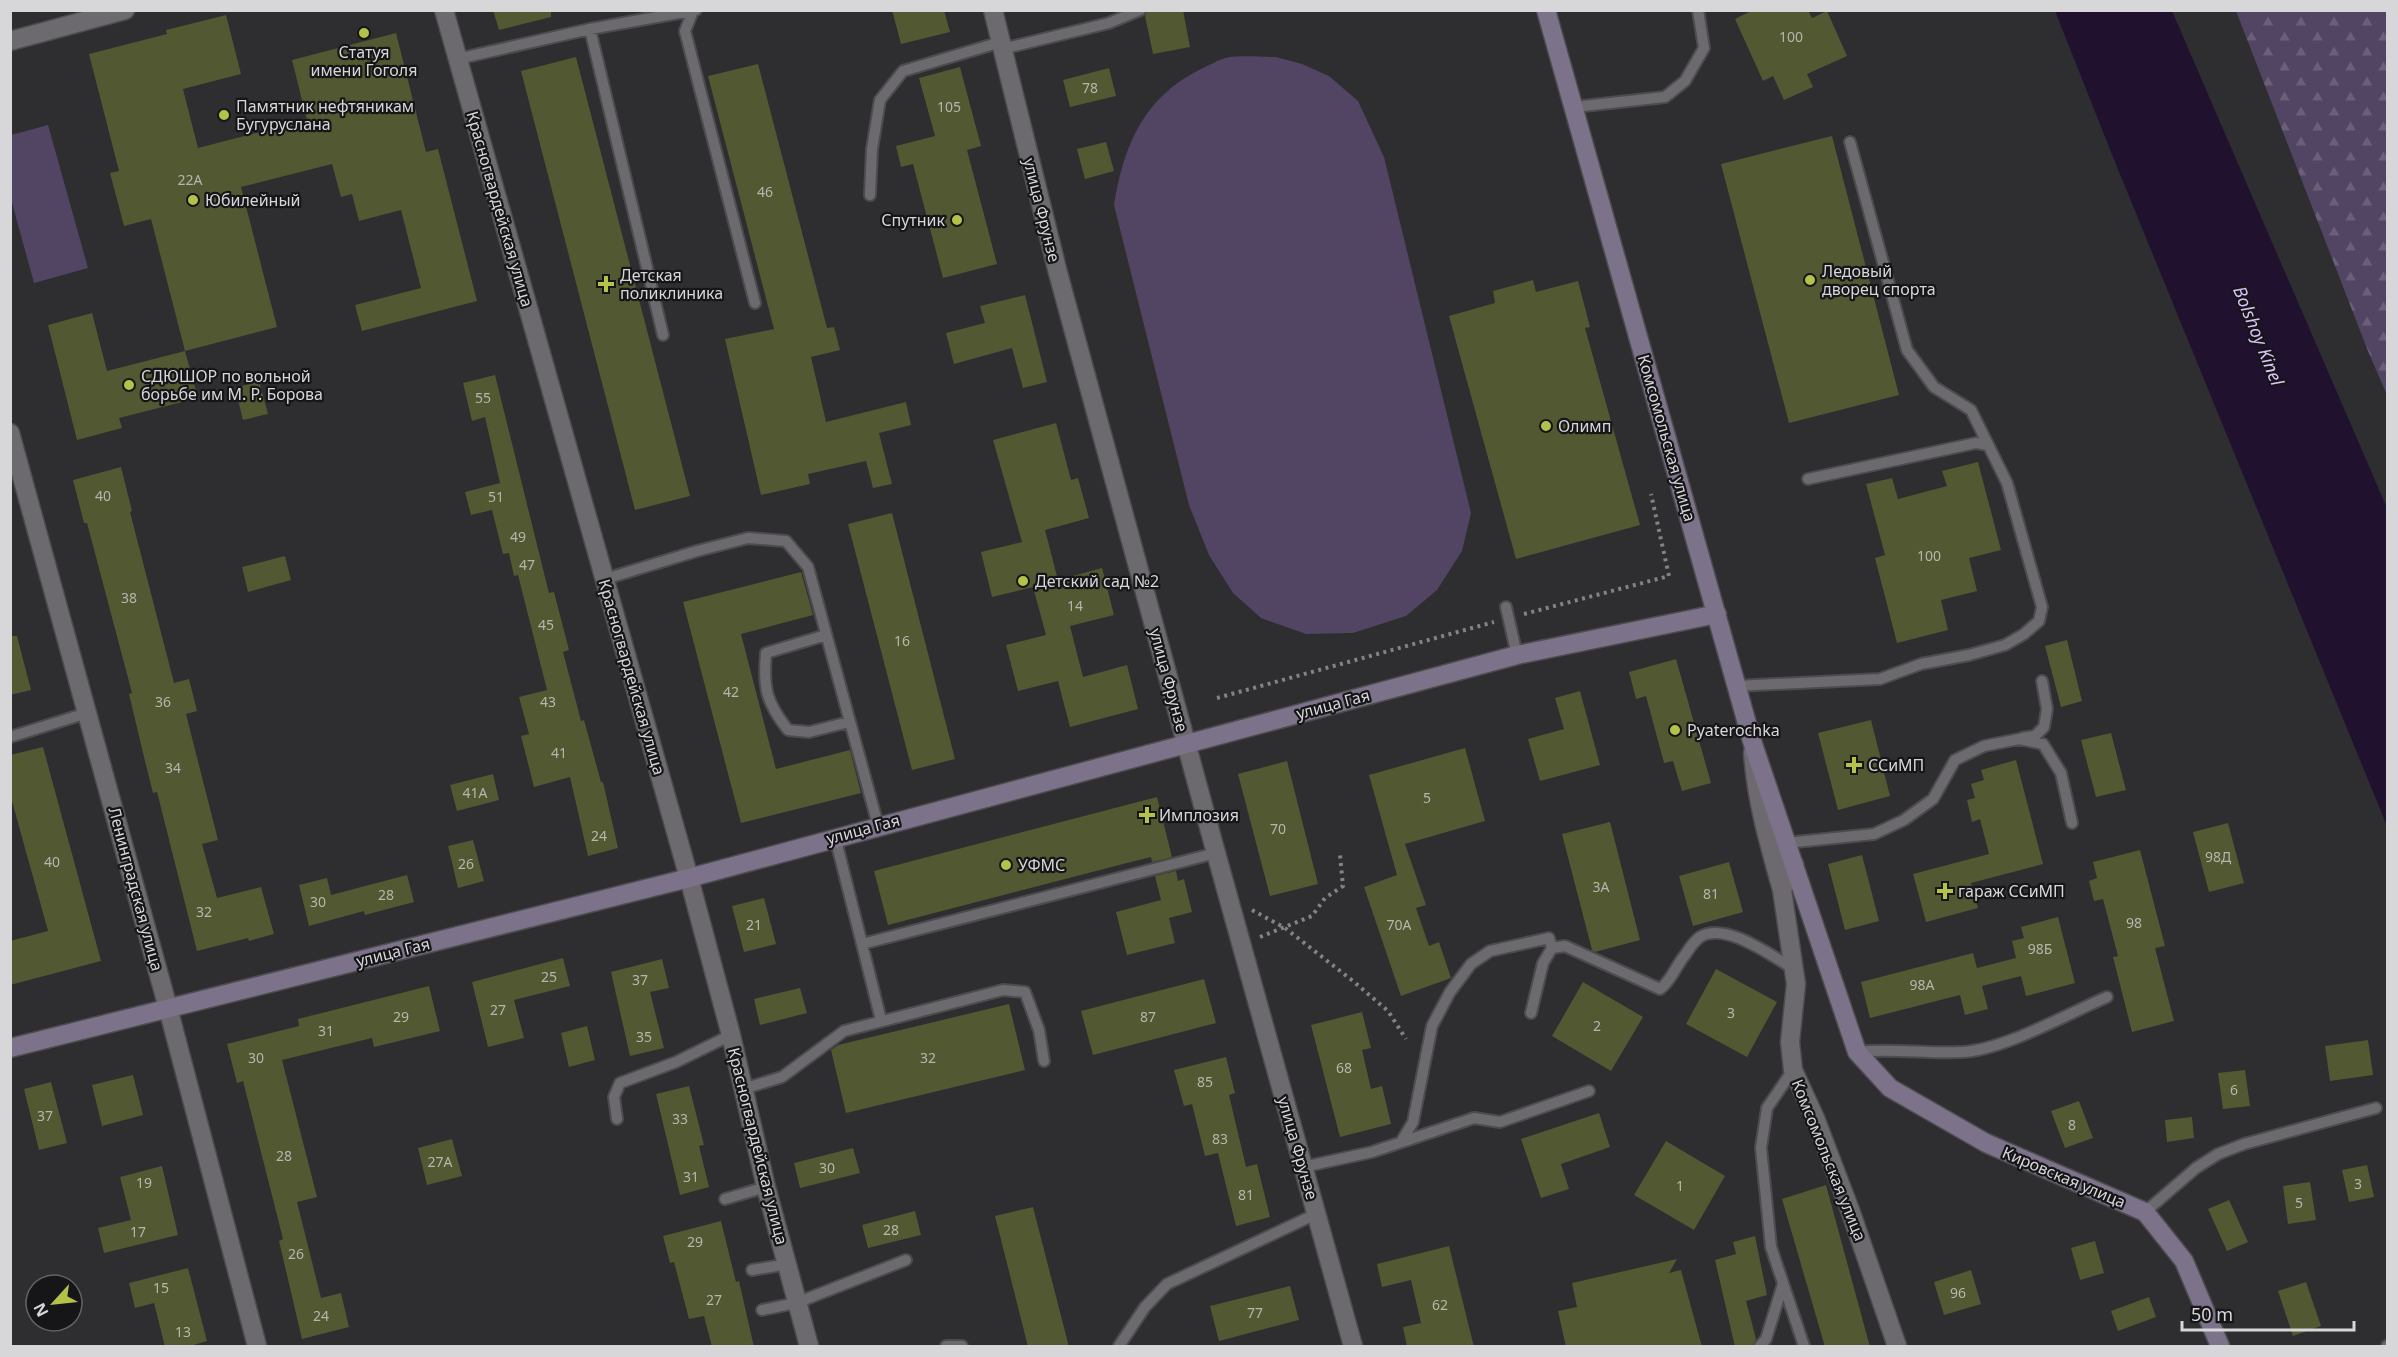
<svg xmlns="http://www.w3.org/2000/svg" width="2398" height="1357" font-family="'Noto Sans',sans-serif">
  <defs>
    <pattern id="forest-firs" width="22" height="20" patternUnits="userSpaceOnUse" patternTransform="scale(1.5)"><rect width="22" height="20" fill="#524463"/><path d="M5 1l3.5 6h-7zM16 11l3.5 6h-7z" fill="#6a5e79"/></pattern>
  </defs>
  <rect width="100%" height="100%" fill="#2e2d30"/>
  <!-- forest -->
  <path fill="url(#forest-firs)" d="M 2236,11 L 2387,11 L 2387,395 L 2368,351 Z"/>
  <!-- garden -->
  <path fill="#524463" d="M 1276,57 L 1302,64 L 1329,76 L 1358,101 L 1384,157 L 1471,513 L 1462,551 L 1437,590 L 1406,616 L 1353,633 L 1306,634 L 1261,618 L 1233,593 L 1209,555 L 1189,505 L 1114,205 C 1124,144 1144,96 1203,68 C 1210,65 1218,60 1225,58 C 1240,55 1260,57 1276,57 Z
    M 48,125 L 88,268 L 34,283 L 11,199 L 11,135 Z"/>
  <!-- water -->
  <path fill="#20122f" d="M 2055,11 L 2172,11 L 2387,508 L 2387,826 L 2115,162 Z"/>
  <!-- building -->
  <path fill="#525831" d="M 493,10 L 551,10 L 551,17 L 499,30 Z
    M 892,10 L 944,10 L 950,32 L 901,44 Z
    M 1147,10 L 1183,10 L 1190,47 L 1153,54 L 1145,16 Z
    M 1753,10 L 1808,10 L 1812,18 L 1827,11 L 1847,56 L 1807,74 L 1813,87 L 1784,100 L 1773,76 L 1763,81 L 1735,19 Z
    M 226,15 L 241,74 L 183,89 L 198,148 L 307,120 L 292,60 L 396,33 L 426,152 L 438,149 L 477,301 L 362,331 L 355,305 L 421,288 L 401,210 L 359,221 L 352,194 L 341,197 L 332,164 L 241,187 L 277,327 L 185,351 L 151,219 L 124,226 L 110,173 L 119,171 L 89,54 L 167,34 L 166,30 Z
    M 576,57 L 690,496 L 635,510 L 521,71 Z
    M 758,64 L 827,328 L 834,327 L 840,350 L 811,357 L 826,422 L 906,402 L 911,425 L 879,433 L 892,484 L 873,488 L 866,461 L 808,474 L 810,484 L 761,495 L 725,339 L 774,329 L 708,76 Z
    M 960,67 L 981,146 L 967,150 L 997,264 L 943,278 L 913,164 L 901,167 L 896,146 L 935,136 L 919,78 Z
    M 1109,68 L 1116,96 L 1070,107 L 1063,80 Z
    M 1832,136 L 1899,395 L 1789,423 L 1721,164 Z
    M 1106,142 L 1114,171 L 1085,179 L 1077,149 Z
    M 1533,280 L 1536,292 L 1578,281 L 1590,327 L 1585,328 L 1640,525 L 1516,559 L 1449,316 L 1495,303 L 1493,291 Z
    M 1025,295 L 1047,382 L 1023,388 L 1012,348 L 954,364 L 946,333 L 985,323 L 980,306 Z
    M 92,313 L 107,371 L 185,351 L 198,398 L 119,418 L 122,428 L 77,440 L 48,325 Z
    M 495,375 L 549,593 L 554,592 L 569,650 L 563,652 L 581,721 L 584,720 L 601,782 L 603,782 L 618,848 L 588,856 L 570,777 L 534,787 L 521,736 L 529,734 L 519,697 L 547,690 L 518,575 L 514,576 L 509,553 L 503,554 L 492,510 L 471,515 L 465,492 L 500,483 L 485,417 L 472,421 L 463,383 Z
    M 259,381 L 268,414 L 243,420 L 235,388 Z
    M 1056,423 L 1071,480 L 1078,478 L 1089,518 L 1045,530 L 1058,580 L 1102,568 L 1114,615 L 1070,626 L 1083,677 L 1127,665 L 1138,709 L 1070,727 L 1058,681 L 1018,691 L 1006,645 L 1046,635 L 1033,587 L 992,597 L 981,552 L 1022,542 L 993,440 Z
    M 1978,462 L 2001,550 L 1969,558 L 1977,591 L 1941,600 L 1948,630 L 1897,643 L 1875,558 L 1885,555 L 1866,484 L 1892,478 L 1898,499 L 1947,486 L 1942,471 Z
    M 121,467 L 132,511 L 130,512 L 174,683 L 189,679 L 197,711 L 186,714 L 218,840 L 202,844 L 217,898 L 261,887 L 274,934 L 249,941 L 248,938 L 197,951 L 157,792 L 153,793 L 144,757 L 129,694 L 132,693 L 87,523 L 84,523 L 73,480 Z
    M 892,513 L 955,759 L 912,770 L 848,524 Z
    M 285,556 L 291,580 L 248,592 L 242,567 Z
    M 801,572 L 813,615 L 741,634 L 776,769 L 850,750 L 861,793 L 741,823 L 683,602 Z
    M 10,636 L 17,636 L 31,690 L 10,695 Z
    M 2067,640 L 2082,701 L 2061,707 L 2045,646 Z
    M 1676,659 L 1711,783 L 1682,791 L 1673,761 L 1664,763 L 1646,696 L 1636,699 L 1629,672 Z
    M 1580,691 L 1600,765 L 1540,781 L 1528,739 L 1564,729 L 1555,698 Z
    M 1871,720 L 1890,796 L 1838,810 L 1818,733 Z
    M 2111,733 L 2126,790 L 2096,797 L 2081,740 Z
    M 43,747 L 101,961 L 10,985 L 10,941 L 48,931 L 10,794 L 10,755 Z
    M 1465,748 L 1485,821 L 1405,844 L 1426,905 L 1416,908 L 1429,946 L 1439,942 L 1451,978 L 1401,996 L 1364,887 L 1397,875 L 1369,775 Z
    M 2016,760 L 2043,864 L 1971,883 L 1978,908 L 1926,922 L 1913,874 L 1989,854 L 1980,819 L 1972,822 L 1967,800 L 1975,798 L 1971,784 L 1984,780 L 1981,770 Z
    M 1287,761 L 1318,884 L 1270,896 L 1238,774 Z
    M 493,774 L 499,800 L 457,811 L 450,785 Z
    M 1157,797 L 1172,857 L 1152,862 L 1151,857 L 1123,864 L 888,925 L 874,871 Z
    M 1610,822 L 1640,940 L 1595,952 L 1592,950 L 1562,834 Z
    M 2228,823 L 2244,883 L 2209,892 L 2193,832 Z
    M 473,840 L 484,881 L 458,888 L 448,846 Z
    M 2140,850 L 2165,946 L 2155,948 L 2174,1021 L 2132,1032 L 2113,957 L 2118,956 L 2103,899 L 2094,901 L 2089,881 L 2097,878 L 2093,862 Z
    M 1862,855 L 1879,921 L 1845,930 L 1828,864 Z
    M 1729,862 L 1743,912 L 1693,926 L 1679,876 Z
    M 1176,871 L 1178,881 L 1184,879 L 1192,912 L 1169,918 L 1175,943 L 1127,955 L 1116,912 L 1161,900 L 1155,876 Z
    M 407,875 L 414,902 L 365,915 L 364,911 L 309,926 L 299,885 L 327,878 L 331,895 Z
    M 764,898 L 776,944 L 744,952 L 732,906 Z
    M 2058,917 L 2075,983 L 2026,996 L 2021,976 L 1982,986 L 1988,1009 L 1965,1015 L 1960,995 L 1870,1018 L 1861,982 L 1973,953 L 1977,968 L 2016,958 L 2012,941 L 2024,938 L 2021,927 Z
    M 563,958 L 570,986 L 514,1000 L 524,1038 L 488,1047 L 472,982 Z
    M 662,959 L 669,988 L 650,992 L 664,1048 L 630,1056 L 611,972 Z
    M 1716,969 L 1777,1002 L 1747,1057 L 1686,1024 Z
    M 1204,979 L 1216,1023 L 1093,1055 L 1081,1011 Z
    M 1583,982 L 1643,1017 L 1611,1071 L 1552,1036 Z
    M 429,986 L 440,1031 L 374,1047 L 372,1038 L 282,1060 L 317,1197 L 297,1202 L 321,1298 L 341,1293 L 349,1327 L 302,1339 L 279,1241 L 283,1239 L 243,1081 L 237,1083 L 227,1044 L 299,1026 L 298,1019 Z
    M 800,988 L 807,1013 L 760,1025 L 754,999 Z
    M 1009,1004 L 1025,1070 L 846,1113 L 831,1050 L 838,1045 Z
    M 1362,1012 L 1371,1048 L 1362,1050 L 1371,1089 L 1382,1086 L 1391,1124 L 1340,1137 L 1311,1025 Z
    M 587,1026 L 595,1060 L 569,1067 L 561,1033 Z
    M 2368,1040 L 2373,1075 L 2330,1081 L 2325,1046 Z
    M 1226,1057 L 1235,1093 L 1229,1095 L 1246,1167 L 1257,1164 L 1270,1217 L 1236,1226 L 1218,1153 L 1205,1156 L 1192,1104 L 1184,1106 L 1174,1070 Z
    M 2245,1070 L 2250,1106 L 2223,1109 L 2218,1073 Z
    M 133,1075 L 143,1115 L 102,1126 L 92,1085 Z
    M 51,1082 L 67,1143 L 39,1150 L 24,1089 Z
    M 689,1086 L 704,1145 L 699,1146 L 709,1187 L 680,1195 L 656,1094 Z
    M 2079,1101 L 2093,1138 L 2065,1148 L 2051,1111 Z
    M 1599,1113 L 1610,1147 L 1561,1164 L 1569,1189 L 1541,1198 L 1521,1139 Z
    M 2192,1117 L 2194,1138 L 2167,1142 L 2165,1120 Z
    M 452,1139 L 462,1176 L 427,1185 L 418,1148 Z
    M 1666,1141 L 1725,1176 L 1694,1230 L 1634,1195 Z
    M 853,1148 L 860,1173 L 800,1188 L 794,1163 Z
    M 2367,1165 L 2374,1197 L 2349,1202 L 2342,1170 Z
    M 162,1166 L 178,1235 L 104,1253 L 98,1228 L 131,1220 L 120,1177 Z
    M 2310,1182 L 2316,1220 L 2288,1224 L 2283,1186 Z
    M 1826,1185 L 1870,1347 L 1825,1347 L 1782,1199 Z
    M 2229,1200 L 2248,1242 L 2227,1251 L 2208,1209 Z
    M 1033,1207 L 1069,1347 L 1028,1347 L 995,1216 Z
    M 915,1211 L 921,1235 L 868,1248 L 862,1225 Z
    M 721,1221 L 736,1282 L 739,1281 L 754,1347 L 712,1347 L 704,1316 L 689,1319 L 674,1262 L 670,1263 L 663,1236 Z
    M 1755,1236 L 1767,1295 L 1746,1301 L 1756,1339 L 1753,1347 L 1735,1347 L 1715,1260 L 1736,1254 L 1733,1242 Z
    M 2095,1241 L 2104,1273 L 2080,1280 L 2071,1248 Z
    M 1449,1246 L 1474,1347 L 1407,1347 L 1403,1327 L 1421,1323 L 1411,1280 L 1382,1287 L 1377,1264 Z
    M 1677,1259 L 1669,1273 L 1681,1270 L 1702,1347 L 1566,1347 L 1558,1311 L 1577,1307 L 1572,1283 Z
    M 188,1268 L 207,1341 L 187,1347 L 165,1347 L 154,1303 L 135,1308 L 129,1283 Z
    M 1971,1270 L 1981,1304 L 1944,1315 L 1934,1282 Z
    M 2306,1282 L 2321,1326 L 2293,1336 L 2278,1291 Z
    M 1290,1286 L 1299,1320 L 1219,1341 L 1210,1306 Z
    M 2149,1297 L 2156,1317 L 2118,1331 L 2111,1311 Z"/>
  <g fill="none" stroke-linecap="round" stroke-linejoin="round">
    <defs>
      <path id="lane" d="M 693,11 L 685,31 L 755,303
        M 590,29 L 663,335
        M 1002,49 L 1109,23 L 1140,10
        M 457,59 L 590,29 L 696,10
        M 1574,107 L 1665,97 L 1685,81 L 1704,48 L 1698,10
        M 870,195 L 872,149 L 880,100 L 903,71 L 1001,42
        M 1808,479 L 1976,443 L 1988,445
        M 605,579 L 697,551 L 748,538 L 786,541 L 808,567 L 878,825
        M 1506,607 L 1517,655
        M 826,635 L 766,653 C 763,688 766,702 788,730 L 809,732 L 849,722
        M 1736,686 L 1880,679 L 1921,664 L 1969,655 L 2005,645 L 2024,634 L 2039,621 L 2042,607 L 2007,483 L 1971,410 L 1934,387 L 1907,350 L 1850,142
        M 10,737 L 87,713
        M 2022,738 L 2035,736 L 2044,727 L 2047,709 L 2042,681
        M 835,837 L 862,944 L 1216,853
        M 1786,843 L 1874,834 L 1904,820 L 1933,799 L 1955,760 L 1984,746 L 2019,739 L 2043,744 L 2061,773 L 2072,823
        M 862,944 L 881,1020
        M 1531,1013 L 1543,963 L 1552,948 L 1565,946 L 1660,989 C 1671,981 1676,966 1685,955 C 1689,949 1694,941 1700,937 C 1725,921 1772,956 1794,969
        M 1857,1052 C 1892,1048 1927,1054 1962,1052 C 2004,1050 2067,1014 2107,997
        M 1793,1070 L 1767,1108 L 1761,1148 L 1771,1247 L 1804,1346
        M 743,1089 L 782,1077 L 844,1031 L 1003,990 L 1025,992 L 1039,1030 L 1044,1061
        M 617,1119 L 614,1097 L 620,1083 L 676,1062 L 731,1035
        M 1401,1142 L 1413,1122 L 1432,1026 L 1450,992 L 1471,964 L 1490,951 L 1549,938 L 1552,948
        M 1303,1167 L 1372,1152 L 1474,1118 L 1500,1122 L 1589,1091
        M 725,1199 L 766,1187
        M 2145,1212 L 2196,1168 L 2218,1154 L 2244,1144 L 2376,1108
        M 752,1270 L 788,1264
        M 762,1310 L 796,1303 L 906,1260
        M 946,1346 L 962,1346
        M 1119,1346 L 1145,1307 L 1167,1284 L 1316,1214
        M 1760,1346 L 1766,1339 L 1783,1284
        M 2387,1346 L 2388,1346"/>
      <path id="street" d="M 444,10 L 689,878 L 731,1035 L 766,1187 L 809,1346
        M 993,10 L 1058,273 L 1216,853 L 1353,1346
        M 10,41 L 125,10
        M 10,433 L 168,1008 L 257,1346
        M 1753,752 C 1756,799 1769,844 1782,890
        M 1794,864 L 1782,890 L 1796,984 L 1790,1042 L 1793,1070 L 1815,1118 L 1850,1210 L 1897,1346"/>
      <path id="secondary" d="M 1546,10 L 1752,741 L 1857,1052 L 1890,1088 L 1986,1143 L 2145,1212 L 2184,1261 L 2220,1346
        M 10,1048 L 689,878 L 1517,655 L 1717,614"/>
    </defs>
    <!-- lane casing -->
    <use href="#lane" stroke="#4c4b4e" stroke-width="14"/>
    <!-- street casing -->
    <use href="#street" stroke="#4c4b4e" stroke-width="21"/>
    <!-- secondary casing -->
    <use href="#secondary" stroke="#4c4b4e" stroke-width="21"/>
    <!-- path -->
    <path stroke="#838284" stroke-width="4" stroke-dasharray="3 4.5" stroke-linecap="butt" d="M 1524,614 L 1669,576 L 1651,494
      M 1217,698 L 1494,622
      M 1252,910 L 1285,928 L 1353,981 L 1388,1011 L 1406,1039
      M 1260,937 L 1312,916 L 1325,898 L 1343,886 L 1340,855"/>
    <!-- lane -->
    <use href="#lane" stroke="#6c6a6e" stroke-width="10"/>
    <!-- street -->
    <use href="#street" stroke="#6c6a6e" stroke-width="18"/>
    <!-- secondary -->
    <use href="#secondary" stroke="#7c7289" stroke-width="18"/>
  </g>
  <!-- markers -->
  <g fill="#b4c24a" stroke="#161517" stroke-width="2">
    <circle cx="364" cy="33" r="6"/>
    <circle cx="224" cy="115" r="6"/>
    <circle cx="193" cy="200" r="6"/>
    <circle cx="957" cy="220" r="6"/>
    <circle cx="1810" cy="280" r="6"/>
    <path d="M603 275h6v6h6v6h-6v6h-6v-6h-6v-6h6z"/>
    <circle cx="129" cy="385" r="6"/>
    <circle cx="1546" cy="426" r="6"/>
    <circle cx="1023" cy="581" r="6"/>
    <circle cx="1675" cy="730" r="6"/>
    <path d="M1851 756h6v6h6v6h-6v6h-6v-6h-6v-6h6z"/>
    <path d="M1144 806h6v6h6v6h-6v6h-6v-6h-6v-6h6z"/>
    <circle cx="1006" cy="865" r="6"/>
    <path d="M1942 882h6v6h6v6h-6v6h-6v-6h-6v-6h6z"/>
  </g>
  <g text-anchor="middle" stroke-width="4.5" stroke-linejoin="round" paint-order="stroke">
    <!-- number labels -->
    <g font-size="14" fill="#b6b6ae">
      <text x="1791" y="42">100</text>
      <text x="1090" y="93">78</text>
      <text x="949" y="112">105</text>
      <text x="190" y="185">22А</text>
      <text x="765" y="197">46</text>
      <text x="483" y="403">55</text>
      <text x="103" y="501">40</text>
      <text x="496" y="502">51</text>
      <text x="518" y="542">49</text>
      <text x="1929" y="561">100</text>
      <text x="527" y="570">47</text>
      <text x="129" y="603">38</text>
      <text x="1075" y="611">14</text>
      <text x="546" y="630">45</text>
      <text x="902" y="646">16</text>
      <text x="731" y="697">42</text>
      <text x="163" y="707">36</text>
      <text x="548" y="707">43</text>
      <text x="559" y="758">41</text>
      <text x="173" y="773">34</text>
      <text x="475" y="798">41А</text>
      <text x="1427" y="803">5</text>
      <text x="1278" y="834">70</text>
      <text x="599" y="841">24</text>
      <text x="2218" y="862">98Д</text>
      <text x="52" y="867">40</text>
      <text x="466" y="869">26</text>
      <text x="1601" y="892">3А</text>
      <text x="1711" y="899">81</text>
      <text x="386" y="900">28</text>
      <text x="318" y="907">30</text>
      <text x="204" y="917">32</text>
      <text x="2134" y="928">98</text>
      <text x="754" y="930">21</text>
      <text x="1399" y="930">70А</text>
      <text x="2040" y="954">98Б</text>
      <text x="549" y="982">25</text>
      <text x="640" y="985">37</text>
      <text x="1922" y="990">98А</text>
      <text x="498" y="1015">27</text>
      <text x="1731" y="1018">3</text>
      <text x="401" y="1022">29</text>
      <text x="1148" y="1022">87</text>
      <text x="1597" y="1031">2</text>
      <text x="326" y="1036">31</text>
      <text x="644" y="1042">35</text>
      <text x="256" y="1063">30</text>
      <text x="928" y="1063">32</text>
      <text x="1344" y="1073">68</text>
      <text x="1205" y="1087">85</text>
      <text x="2234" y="1095">6</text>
      <text x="45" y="1121">37</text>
      <text x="680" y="1124">33</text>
      <text x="2072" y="1130">8</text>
      <text x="1220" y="1144">83</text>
      <text x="284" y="1161">28</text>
      <text x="440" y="1167">27А</text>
      <text x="827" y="1173">30</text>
      <text x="691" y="1182">31</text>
      <text x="144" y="1188">19</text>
      <text x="2358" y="1189">3</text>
      <text x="1680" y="1191">1</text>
      <text x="1246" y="1200">81</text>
      <text x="2299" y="1208">5</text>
      <text x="891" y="1235">28</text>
      <text x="138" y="1237">17</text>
      <text x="695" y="1247">29</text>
      <text x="296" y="1259">26</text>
      <text x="161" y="1293">15</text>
      <text x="1958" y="1298">96</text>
      <text x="714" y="1305">27</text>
      <text x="1440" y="1310">62</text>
      <text x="1255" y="1318">77</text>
      <text x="321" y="1321">24</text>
      <text x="183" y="1337">13</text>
    </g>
    <!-- poi labels -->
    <g font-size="16" fill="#d7d6d8" stroke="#161517" text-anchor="start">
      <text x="364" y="58" text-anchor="middle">Статуя<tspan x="364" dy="18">имени Гоголя</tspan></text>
      <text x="236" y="112">Памятник нефтяникам<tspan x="236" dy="18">Бугуруслана</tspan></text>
      <text x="205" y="206">Юбилейный</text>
      <text x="945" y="226" text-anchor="end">Спутник</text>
      <text x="1822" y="277">Ледовый<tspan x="1822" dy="18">дворец спорта</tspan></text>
      <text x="620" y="281">Детская<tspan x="620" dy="18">поликлиника</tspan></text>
      <text x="141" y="382">СДЮШОР по вольной<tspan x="141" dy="18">борьбе им М. Р. Борова</tspan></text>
      <text x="1558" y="432">Олимп</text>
      <text x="1035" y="587">Детский сад №2</text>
      <text x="1687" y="736">Pyaterochka</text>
      <text x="1868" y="771">ССиМП</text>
      <text x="1159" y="821">Имплозия</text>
      <text x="1018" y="871">УФМС</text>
      <text x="1958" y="897">гараж ССиМП</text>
    </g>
    <!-- street labels -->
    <g font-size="16" fill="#d7d6d8" stroke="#161517">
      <text transform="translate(500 209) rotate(74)" y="6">Красногвардейская улица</text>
      <text transform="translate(1042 210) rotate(76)" y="6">улица Фрунзе</text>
      <text transform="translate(1667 438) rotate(74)" y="6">Комсомольская улица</text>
      <text transform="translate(632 677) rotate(74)" y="6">Красногвардейская улица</text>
      <text transform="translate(1169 680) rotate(75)" y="6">улица Фрунзе</text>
      <text transform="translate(1333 704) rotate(-15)" y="6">улица Гая</text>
      <text transform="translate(863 829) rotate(-15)" y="6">улица Гая</text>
      <text transform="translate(136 889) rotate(75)" y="6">Ленинградская улица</text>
      <text transform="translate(393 952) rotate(-14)" y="6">улица Гая</text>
      <text transform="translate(758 1146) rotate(76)" y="6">Красногвардейская улица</text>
      <text transform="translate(1298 1148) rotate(74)" y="6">улица Фрунзе</text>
      <text transform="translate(1829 1160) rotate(68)" y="6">Комсомольская улица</text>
      <text transform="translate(2064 1177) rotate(23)" y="6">Кировская улица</text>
    </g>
    <!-- water labels -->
    <g font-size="18" font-style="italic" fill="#dcc1fe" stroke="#161517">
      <text transform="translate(2258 336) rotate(68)" y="6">Bolshoy Kinel</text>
    </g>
  </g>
  <!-- border -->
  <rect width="2398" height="1357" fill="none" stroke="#d7d6d8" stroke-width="24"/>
  <!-- north arrow -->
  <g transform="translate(54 1303) rotate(243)"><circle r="28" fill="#161517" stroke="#636264" stroke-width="1.5"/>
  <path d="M0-4.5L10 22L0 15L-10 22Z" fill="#b4c24a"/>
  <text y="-9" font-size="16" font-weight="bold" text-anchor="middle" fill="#d7d6d8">N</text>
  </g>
  <!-- scale -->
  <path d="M2182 1321v9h172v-9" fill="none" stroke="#d7d6d8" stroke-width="3"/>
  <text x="2191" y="1321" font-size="18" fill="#d7d6d8" stroke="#161517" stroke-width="4.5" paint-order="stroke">50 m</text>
</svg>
